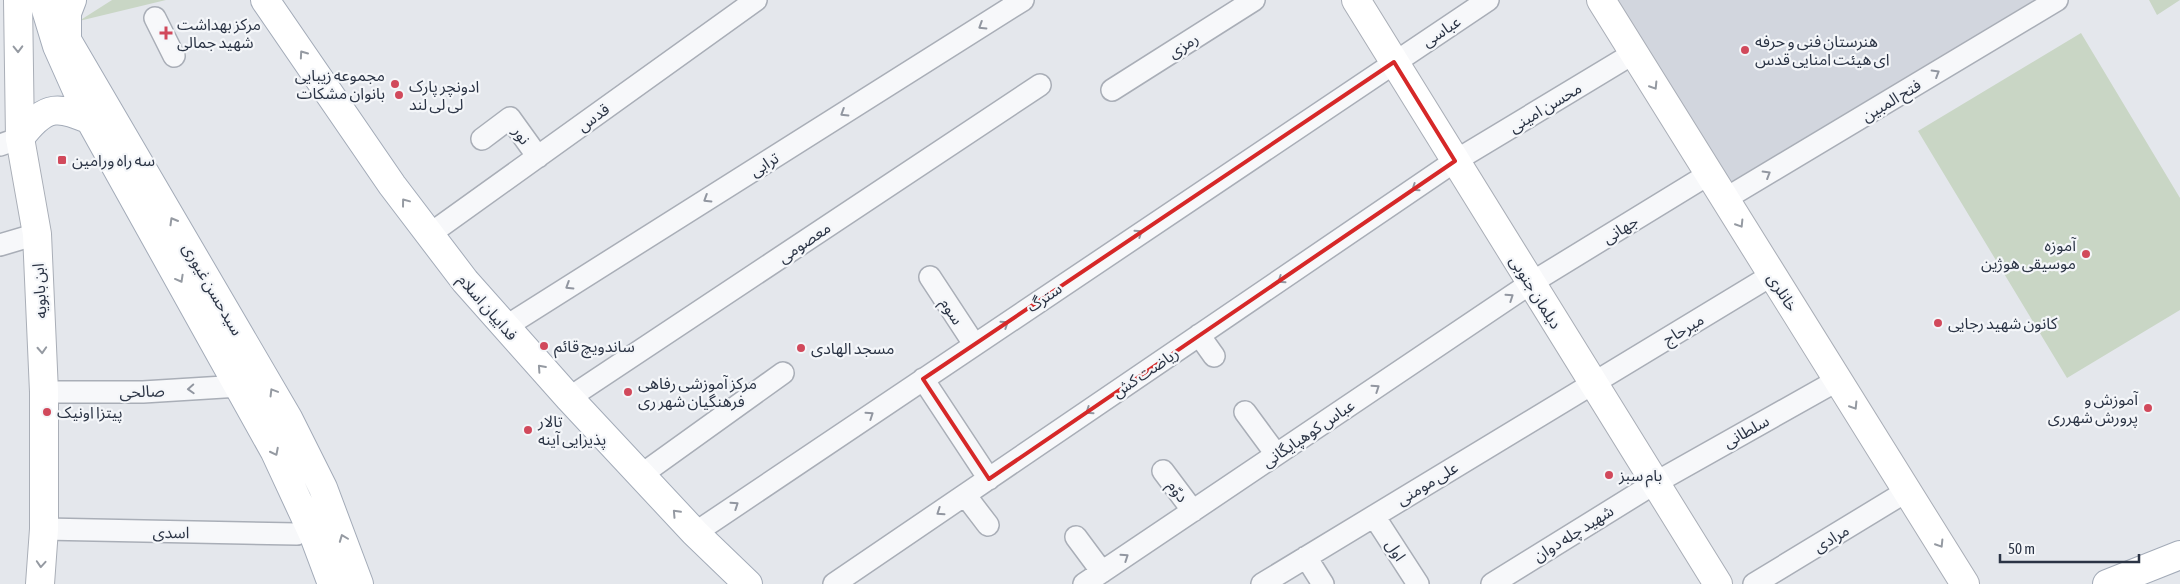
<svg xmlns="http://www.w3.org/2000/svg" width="2180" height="584" font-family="'Asap Condensed','Noto Sans Arabic',sans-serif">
  <rect width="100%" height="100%" fill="#e4e7ec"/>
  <!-- built -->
  <path fill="#d2d6de" d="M 1618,0 L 2033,0 L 2032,4 L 1873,101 L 1727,185 Z"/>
  <!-- green -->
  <path fill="#c9d6c5" d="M 112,0 L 166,0 L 79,21 Z
    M 2149,0 L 2180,0 L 2157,15 Z
    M 2081,33 L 2180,198 L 2180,310 L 2067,378 L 1918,131 Z"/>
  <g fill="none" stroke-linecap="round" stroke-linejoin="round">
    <defs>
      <path id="street" d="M 155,18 L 174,56
        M 1112,90 L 1254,0
        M 482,139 L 510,118 L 538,157
        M 0,145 L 20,138
        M 1725,199 L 2057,0
        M 430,234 L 756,0
        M 0,245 L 37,234
        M 930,277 L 974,344
        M 505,327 L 1023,0
        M 1199,335 L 1214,356
        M 923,379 L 989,479
        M 44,392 L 143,392 L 240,386
        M 569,398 L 1040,85
        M 1245,412 L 1276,454
        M 1163,471 L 1193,511
        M 641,475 L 783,373
        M 965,495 L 988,525
        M 1374,516 L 1418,584
        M 44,529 L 297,534
        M 695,533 L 1488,0
        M 1076,537 L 1102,572
        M 1306,557 L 1323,584
        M 834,584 L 1455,161 L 1634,53
        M 1084,584 L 1531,283 L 1709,174
        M 1262,584 L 1772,275
        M 1492,584 L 1655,483 L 1838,380
        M 1754,584 L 1907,491"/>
      <path id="secondary" d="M 18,0 L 20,138 L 37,234 L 44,392 L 44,529 L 40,584
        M 1356,0 L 1718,584
        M 1601,0 L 1965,584"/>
      <path id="primary" d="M 43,0 L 57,46 L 90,120 L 275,452 L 314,536 L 332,584
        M 72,0 L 67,13 L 67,40 L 288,418 L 323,488 L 359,584
        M 265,0 L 392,185 L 465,281 L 569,398 L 695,533 L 748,584
        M 20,138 C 48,101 59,107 98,123
        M 2107,584 L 2180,555"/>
    </defs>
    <!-- street casing -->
    <use href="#street" stroke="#a9aeb7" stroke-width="24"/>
    <!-- secondary casing -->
    <use href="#secondary" stroke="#a9aeb7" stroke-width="30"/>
    <!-- primary casing -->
    <use href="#primary" stroke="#a3abb8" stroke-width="30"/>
    <!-- street -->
    <use href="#street" stroke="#f7f8fa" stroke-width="21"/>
    <!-- secondary -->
    <use href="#secondary" stroke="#fff" stroke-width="28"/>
    <!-- primary -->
    <use href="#primary" stroke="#fff" stroke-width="28"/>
  </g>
  <!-- one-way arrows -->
  <defs><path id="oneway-chevron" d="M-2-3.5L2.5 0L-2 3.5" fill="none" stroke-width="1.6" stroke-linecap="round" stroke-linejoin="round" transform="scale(1.25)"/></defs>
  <g stroke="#9196a0">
    <use href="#oneway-chevron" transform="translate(982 26) rotate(148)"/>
    <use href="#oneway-chevron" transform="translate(1936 73) rotate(-31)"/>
    <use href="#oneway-chevron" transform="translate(844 113) rotate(148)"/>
    <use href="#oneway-chevron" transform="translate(1767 174) rotate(-31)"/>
    <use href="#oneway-chevron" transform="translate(1415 188) rotate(146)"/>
    <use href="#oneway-chevron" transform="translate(707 199) rotate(148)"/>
    <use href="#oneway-chevron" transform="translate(1139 233) rotate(-34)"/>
    <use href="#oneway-chevron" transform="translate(1281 280) rotate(146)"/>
    <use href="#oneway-chevron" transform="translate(569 286) rotate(148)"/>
    <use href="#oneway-chevron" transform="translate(1510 297) rotate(-34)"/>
    <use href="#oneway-chevron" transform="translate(1005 324) rotate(-34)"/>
    <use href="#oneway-chevron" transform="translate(1376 388) rotate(-34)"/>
    <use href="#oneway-chevron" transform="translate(191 389) rotate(177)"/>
    <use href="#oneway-chevron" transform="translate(1089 411) rotate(146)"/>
    <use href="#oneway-chevron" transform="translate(870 415) rotate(-34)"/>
    <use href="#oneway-chevron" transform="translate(735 505) rotate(-34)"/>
    <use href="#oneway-chevron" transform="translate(940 512) rotate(146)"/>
    <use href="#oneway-chevron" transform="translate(1125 557) rotate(-34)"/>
  </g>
  <g stroke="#959aa2">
    <use href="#oneway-chevron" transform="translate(18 49) rotate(89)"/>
    <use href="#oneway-chevron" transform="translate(303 54) rotate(-125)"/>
    <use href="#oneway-chevron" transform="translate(1654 86) rotate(58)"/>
    <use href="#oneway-chevron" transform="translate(405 202) rotate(-127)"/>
    <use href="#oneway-chevron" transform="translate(173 221) rotate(-120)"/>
    <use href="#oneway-chevron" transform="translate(1740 224) rotate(58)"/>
    <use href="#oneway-chevron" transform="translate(180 279) rotate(61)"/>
    <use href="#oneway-chevron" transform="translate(42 350) rotate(87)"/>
    <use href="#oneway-chevron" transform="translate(541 368) rotate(-132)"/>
    <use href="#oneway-chevron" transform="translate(273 392) rotate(-121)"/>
    <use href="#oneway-chevron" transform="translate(1854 406) rotate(58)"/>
    <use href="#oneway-chevron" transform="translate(275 452) rotate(63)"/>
    <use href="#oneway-chevron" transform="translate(676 513) rotate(-133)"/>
    <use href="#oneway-chevron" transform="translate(343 538) rotate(-111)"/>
    <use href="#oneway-chevron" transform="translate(1940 544) rotate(58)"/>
    <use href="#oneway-chevron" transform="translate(41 564) rotate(94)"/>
  </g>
  <!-- marked area -->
  <path fill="none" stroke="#d62828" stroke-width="4" stroke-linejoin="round" d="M 1394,62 L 1455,161 L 989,479 L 923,379 Z"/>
  <!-- markers -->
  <g fill="#d1495b" stroke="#f4f6f9" stroke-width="2">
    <path d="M163.5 25.5h5v5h5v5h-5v5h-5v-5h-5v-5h5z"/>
    <circle cx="1745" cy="50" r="5"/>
    <circle cx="395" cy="84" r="5"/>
    <circle cx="399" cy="95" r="5"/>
    <rect x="57" y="155" width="10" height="10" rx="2.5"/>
    <circle cx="2086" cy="254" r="5"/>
    <circle cx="1938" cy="323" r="5"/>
    <circle cx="544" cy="346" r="5"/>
    <circle cx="801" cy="348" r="5"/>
    <circle cx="628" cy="392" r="5"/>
    <circle cx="2148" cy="408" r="5"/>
    <circle cx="47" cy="412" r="5"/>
    <circle cx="528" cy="430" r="5"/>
    <circle cx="1609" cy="475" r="5"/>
  </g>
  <g text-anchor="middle" stroke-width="4.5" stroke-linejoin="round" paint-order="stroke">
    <!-- poi labels -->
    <g font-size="16" fill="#2b3445" stroke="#f4f6f9" text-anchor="start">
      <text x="177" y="30">مرکز بهداشت<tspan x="177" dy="18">شهید جمالی</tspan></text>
      <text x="1755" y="47">هنرستان فنی و حرفه<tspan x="1755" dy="18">ای هیئت امنایی قدس</tspan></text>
      <text x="385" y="81" text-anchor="end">مجموعه زیبایی<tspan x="385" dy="18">بانوان مشکات</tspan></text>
      <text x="409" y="92">ادونچر پارک<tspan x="409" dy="18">لی لی لند</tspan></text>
      <text x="72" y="166">سه راه ورامین</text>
      <text x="2076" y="251" text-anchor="end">آموزه<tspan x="2076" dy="18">موسیقی هوژین</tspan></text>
      <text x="1948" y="329">کانون شهید رجایی</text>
      <text x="554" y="352">ساندویچ قائم</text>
      <text x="811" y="354">مسجد الهادی</text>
      <text x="638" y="389">مرکز آموزشی رفاهی<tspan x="638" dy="18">فرهنگیان شهر ری</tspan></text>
      <text x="2138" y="405" text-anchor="end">آموزش و<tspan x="2138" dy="18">پرورش شهرری</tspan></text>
      <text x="57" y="418">پیتزا اونیک</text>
      <text x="538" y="427">تالار<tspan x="538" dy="18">پذیرایی آینه</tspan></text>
      <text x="1619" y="481">بام سبز</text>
    </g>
    <!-- street labels -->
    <g font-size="16" fill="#2b3445" stroke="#f4f6f9">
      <text transform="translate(1441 31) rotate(-33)" y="6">عباسی</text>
      <text transform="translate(1183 45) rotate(-33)" y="6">رمزی</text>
      <text transform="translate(1891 100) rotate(-31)" y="6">فتح المبین</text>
      <text transform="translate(1545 107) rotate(-31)" y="6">محسن امینی</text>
      <text transform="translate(593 117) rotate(-36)" y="6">قدس</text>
      <text transform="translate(522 135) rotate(55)" y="6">نور</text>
      <text transform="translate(764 164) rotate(-32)" y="6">ترابی</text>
      <text transform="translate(1620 229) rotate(-32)" y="6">جهانی</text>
      <text transform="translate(804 242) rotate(-34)" y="6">معصومی</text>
      <text transform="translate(213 289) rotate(60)" y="6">سیدحسن غیوری</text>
      <text transform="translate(39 291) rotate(-93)" y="6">ابن بابویه</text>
      <text transform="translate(1536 292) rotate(58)" y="6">دیلمان جنوبی</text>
      <text transform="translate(1783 292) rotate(58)" y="6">خانلری</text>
      <text transform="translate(1044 297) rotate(-34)" y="6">سترگ</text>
      <text transform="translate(488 307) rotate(49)" y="6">فداییان اسلام</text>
      <text transform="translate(952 311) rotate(57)" y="6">سوم</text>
      <text transform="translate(1683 329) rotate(-31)" y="6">میرحاج</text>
      <text transform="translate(1145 372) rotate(-34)" y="6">ریاضت کش</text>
      <text transform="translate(142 391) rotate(-2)" y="6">صالحی</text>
      <text transform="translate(1746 431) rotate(-29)" y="6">سلطانی</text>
      <text transform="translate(1308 433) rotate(-34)" y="6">عباس کوهپایگانی</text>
      <text transform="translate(1427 483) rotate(-31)" y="6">علی مومنی</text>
      <text transform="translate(1178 491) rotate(53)" y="6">دوّم</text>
      <text transform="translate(171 532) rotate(1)" y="6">اسدی</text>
      <text transform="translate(1573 533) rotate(-32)" y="6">شهید چله دوان</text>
      <text transform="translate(1831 538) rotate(-31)" y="6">مرادی</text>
      <text transform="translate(1396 550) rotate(57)" y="6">اول</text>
    </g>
  </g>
  <!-- scale -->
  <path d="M2000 554v8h139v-8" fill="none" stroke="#2b3445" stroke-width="2.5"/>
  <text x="2008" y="554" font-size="15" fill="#2b3445" stroke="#f4f6f9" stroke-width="4" paint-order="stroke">50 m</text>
</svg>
